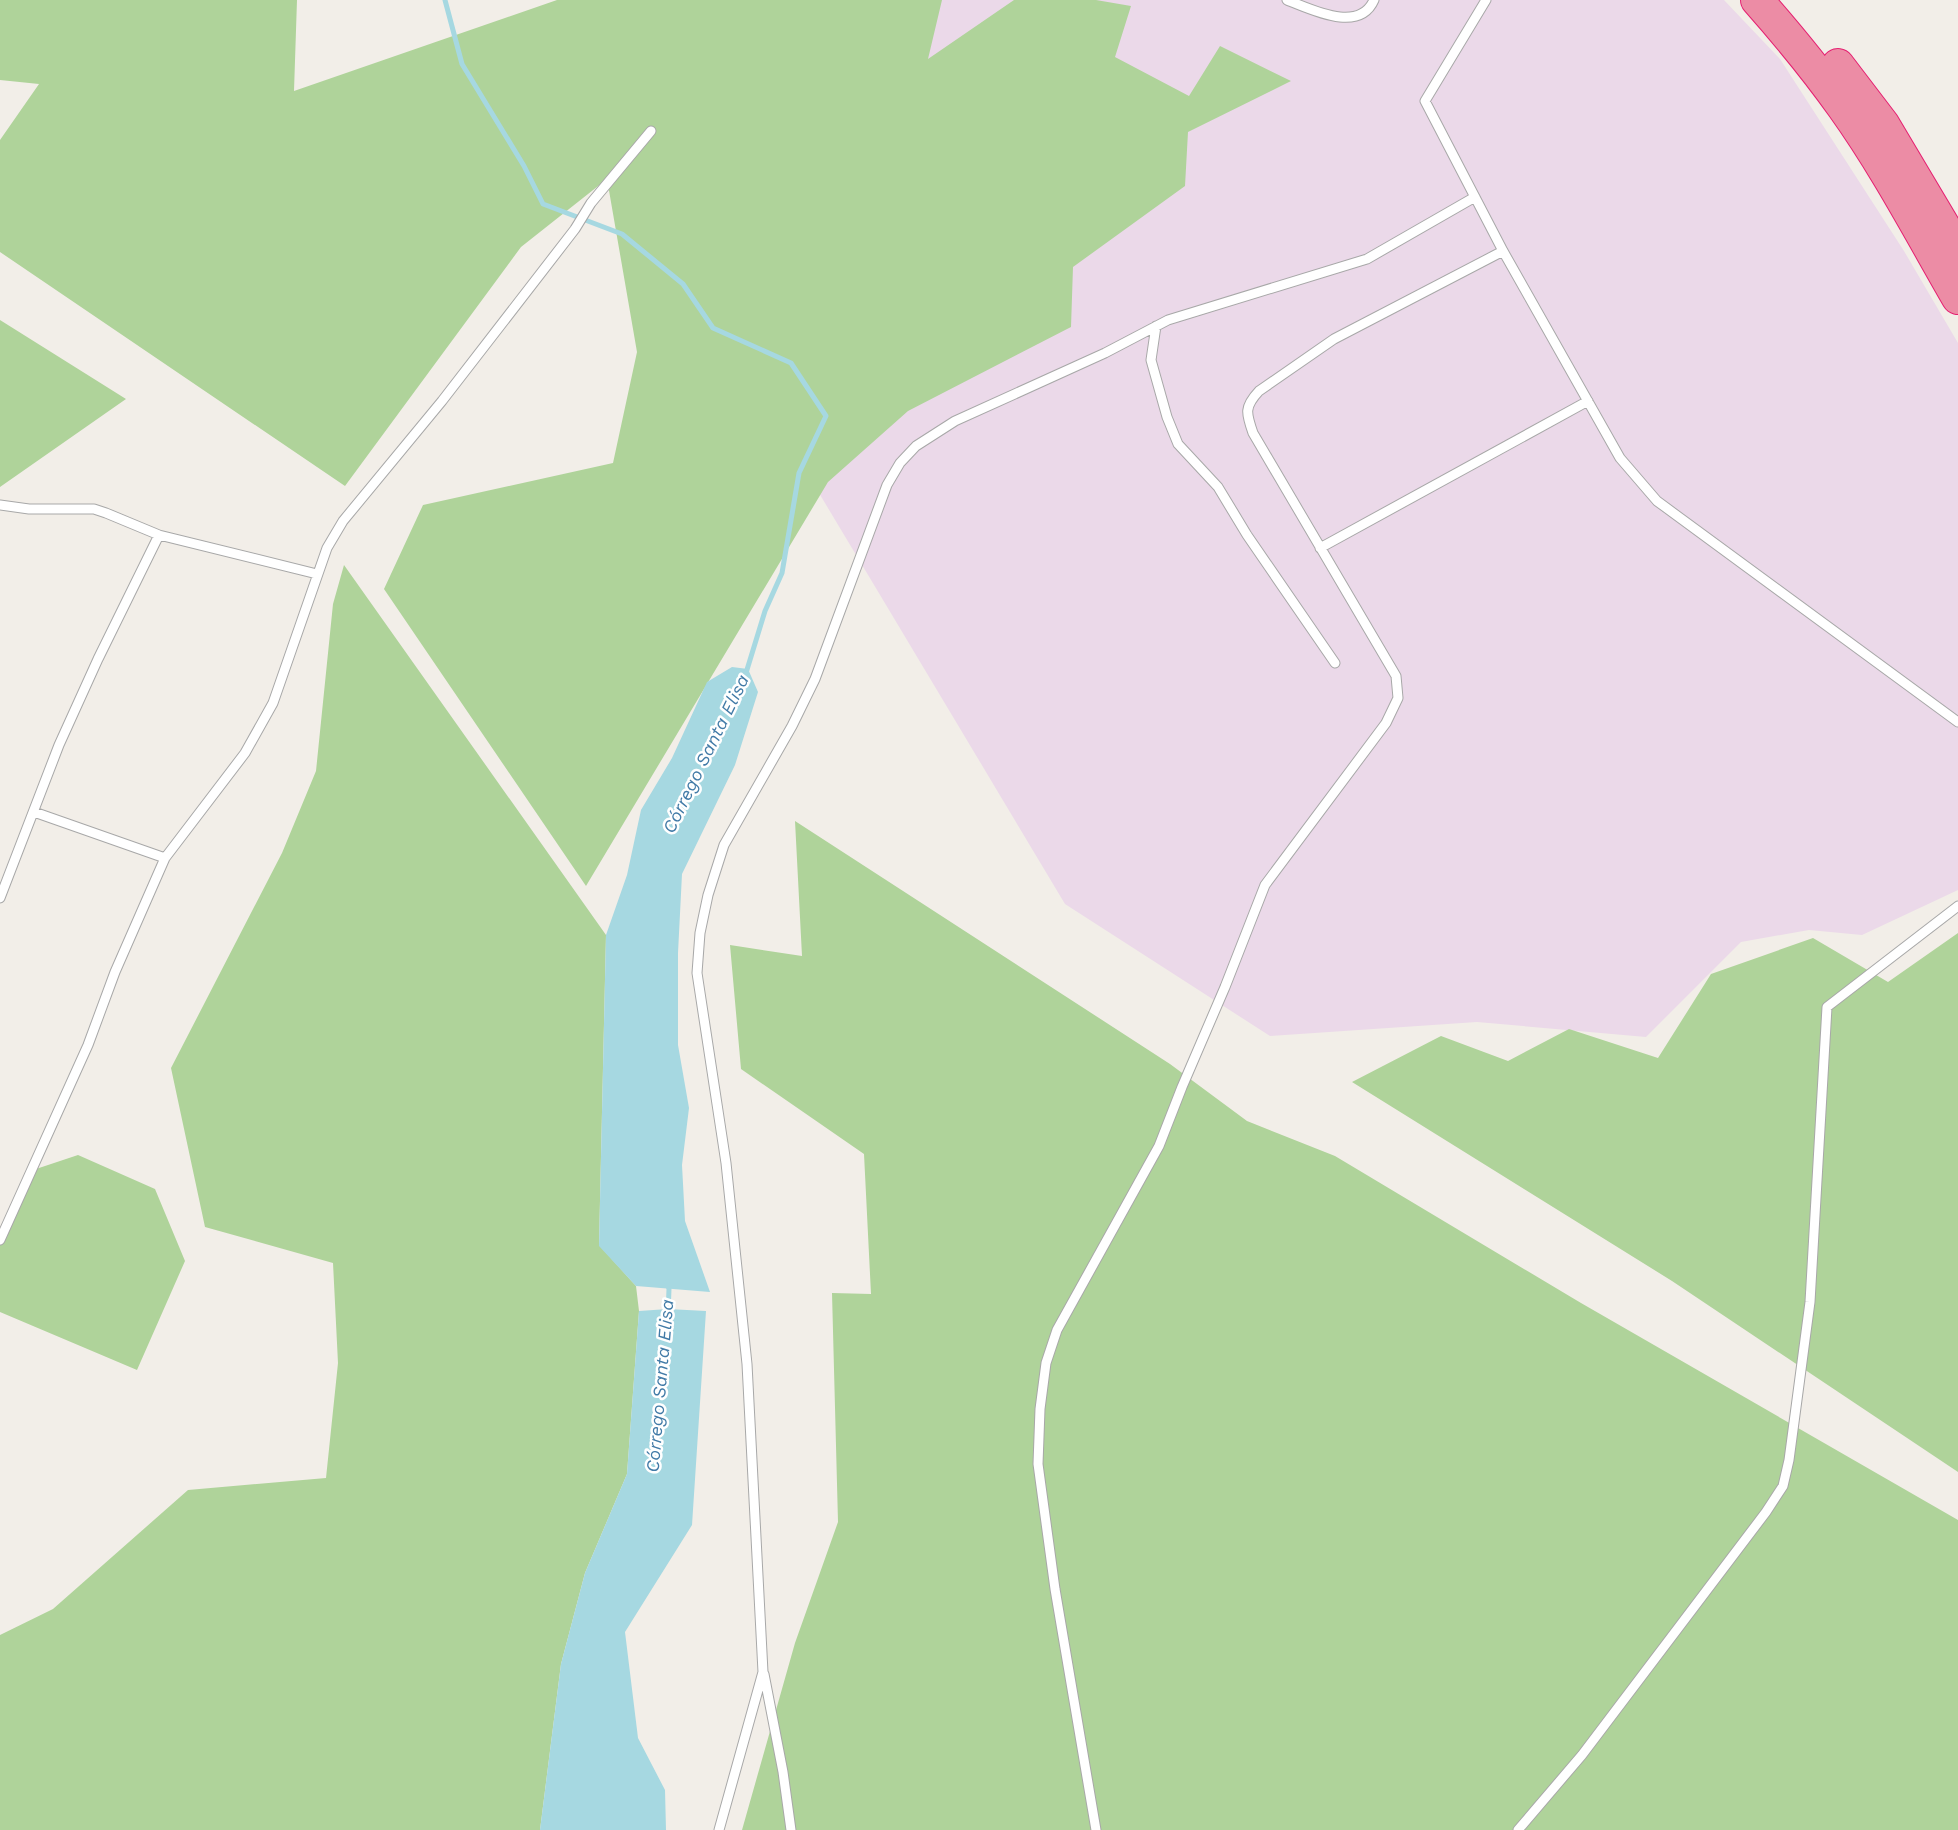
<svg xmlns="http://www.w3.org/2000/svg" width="1958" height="1830" font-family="'Work Sans',sans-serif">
  <rect width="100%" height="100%" fill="#f2eee8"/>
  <!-- industrial -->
  <path fill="#ebd9e9" d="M 682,0 L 1724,0 L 1780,59 L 1904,251 L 1958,343 L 1958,890 L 1862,935 L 1809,930 L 1741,942 L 1646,1037 L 1477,1022 L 1270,1036 L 1065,904 L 652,214 Z"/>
  <!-- forest -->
  <path fill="#afd39a" d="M 0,0 L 297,0 L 294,91 L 557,0 L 942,0 L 928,59 L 1014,0 L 1096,0 L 1131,6 L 1115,57 L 1189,96 L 1220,46 L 1291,81 L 1188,132 L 1185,186 L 1073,267 L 1071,327 L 908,411 L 828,482 L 586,886 L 384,589 L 423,505 L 613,463 L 637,352 L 607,179 L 521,247 L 345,486 L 0,252 L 0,140 L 39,84 L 0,80 Z
    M 0,320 L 126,399 L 0,487 Z
    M 344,565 L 606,935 L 599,1245 L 636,1286 L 639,1311 L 627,1474 L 585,1573 L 561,1664 L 540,1830 L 0,1830 L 0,1635 L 53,1609 L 188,1490 L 326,1478 L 338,1363 L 333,1263 L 205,1227 L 171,1068 L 282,853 L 316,771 L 333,604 Z
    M 795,821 L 1170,1064 L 1247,1121 L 1335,1156 L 1581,1303 L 1958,1520 L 1958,1830 L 742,1830 L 795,1643 L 838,1522 L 832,1293 L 871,1294 L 864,1154 L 741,1069 L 730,945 L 802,956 Z
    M 1958,933 L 1958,1472 L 1672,1281 L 1352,1082 L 1441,1036 L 1508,1061 L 1569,1029 L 1658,1058 L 1711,974 L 1813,938 L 1888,982 Z
    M 78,1155 L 155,1189 L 185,1261 L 137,1370 L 0,1312 L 0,1237 L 27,1172 Z"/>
  <!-- water -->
  <path fill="#a6d8e1" d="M 732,667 L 748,669 L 758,692 L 735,765 L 682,874 L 678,953 L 678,1045 L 689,1108 L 682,1165 L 685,1221 L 710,1292 L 636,1286 L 599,1246 L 606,935 L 627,875 L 641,810 L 672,758 L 707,682 Z
    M 668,1309 L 706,1311 L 692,1525 L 625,1632 L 638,1738 L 665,1790 L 666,1830 L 540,1830 L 561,1664 L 585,1573 L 627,1474 L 639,1311 Z"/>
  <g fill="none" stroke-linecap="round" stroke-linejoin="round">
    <!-- stream -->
    <path stroke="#a6d8e1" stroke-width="5" d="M 445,0 L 462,64 L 524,166 L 543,204 L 622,234 L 683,284 L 713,328 L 791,363 L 826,416 L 799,473 L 782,573 L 765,611 L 746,673
      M 667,1282 L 669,1289 L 668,1314"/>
    <defs>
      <path id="lane" d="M 1287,0 C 1311,9 1359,34 1374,0
        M 1486,0 L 1425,101 L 1503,251 L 1620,458 L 1657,501 L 1958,722
        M 1156,326 L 1151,360 L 1167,417 L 1178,444 L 1218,487 L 1247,535 L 1335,663
        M 0,505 L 29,509 L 94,509 L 106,513 L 159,535 L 317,574
        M 1320,548 L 1588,401
        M 34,812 L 165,858
        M 0,898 L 59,745 L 98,659 L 159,535
        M 0,1240 L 88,1045 L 115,972 L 165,858 L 245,753 L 273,703 L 327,548 L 343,521 L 442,401 L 575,229 L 591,203 L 651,131
        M 764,1674 L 783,1772 L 791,1830
        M 719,1830 L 763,1672 L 747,1364 L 726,1163 L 697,973 L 700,933 L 708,895 L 724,845 L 792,726 L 815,679 L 887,485 L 900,463 L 916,446 L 955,421 L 1105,353 L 1168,320 L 1367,259 L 1475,197
        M 1096,1830 L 1055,1589 L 1038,1464 L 1040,1409 L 1046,1363 L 1057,1330 L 1159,1146 L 1182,1087 L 1225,987 L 1265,885 L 1386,723 L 1398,698 L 1396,676 L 1253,433 C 1246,413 1244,407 1259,391 L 1334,339 L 1503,251
        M 1518,1830 L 1582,1755 L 1766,1512 L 1783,1486 L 1789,1460 L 1810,1302 L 1827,1007 L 1958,906"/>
      <path id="highway" d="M 1757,0 C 1787,34 1816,69 1843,107 C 1886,167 1921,234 1958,298
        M 1838,65 L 1883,124 L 1958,250"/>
    </defs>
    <!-- lane casing -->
    <use href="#lane" stroke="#a8a8a8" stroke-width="11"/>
    <!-- highway casing -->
    <use href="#highway" stroke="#e51f71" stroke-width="34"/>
    <!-- lane -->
    <use href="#lane" stroke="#fff" stroke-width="9"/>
    <!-- highway -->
    <use href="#highway" stroke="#ec8ca5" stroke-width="32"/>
  </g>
  <g text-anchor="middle" stroke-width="5" stroke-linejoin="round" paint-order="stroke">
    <!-- water labels -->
    <g font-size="18" font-style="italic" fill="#427ba7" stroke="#fff">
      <text transform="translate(706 754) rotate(-64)" y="6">Córrego Santa Elisa</text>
      <text transform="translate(660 1386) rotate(-85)" y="6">Córrego Santa Elisa</text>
    </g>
  </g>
</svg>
